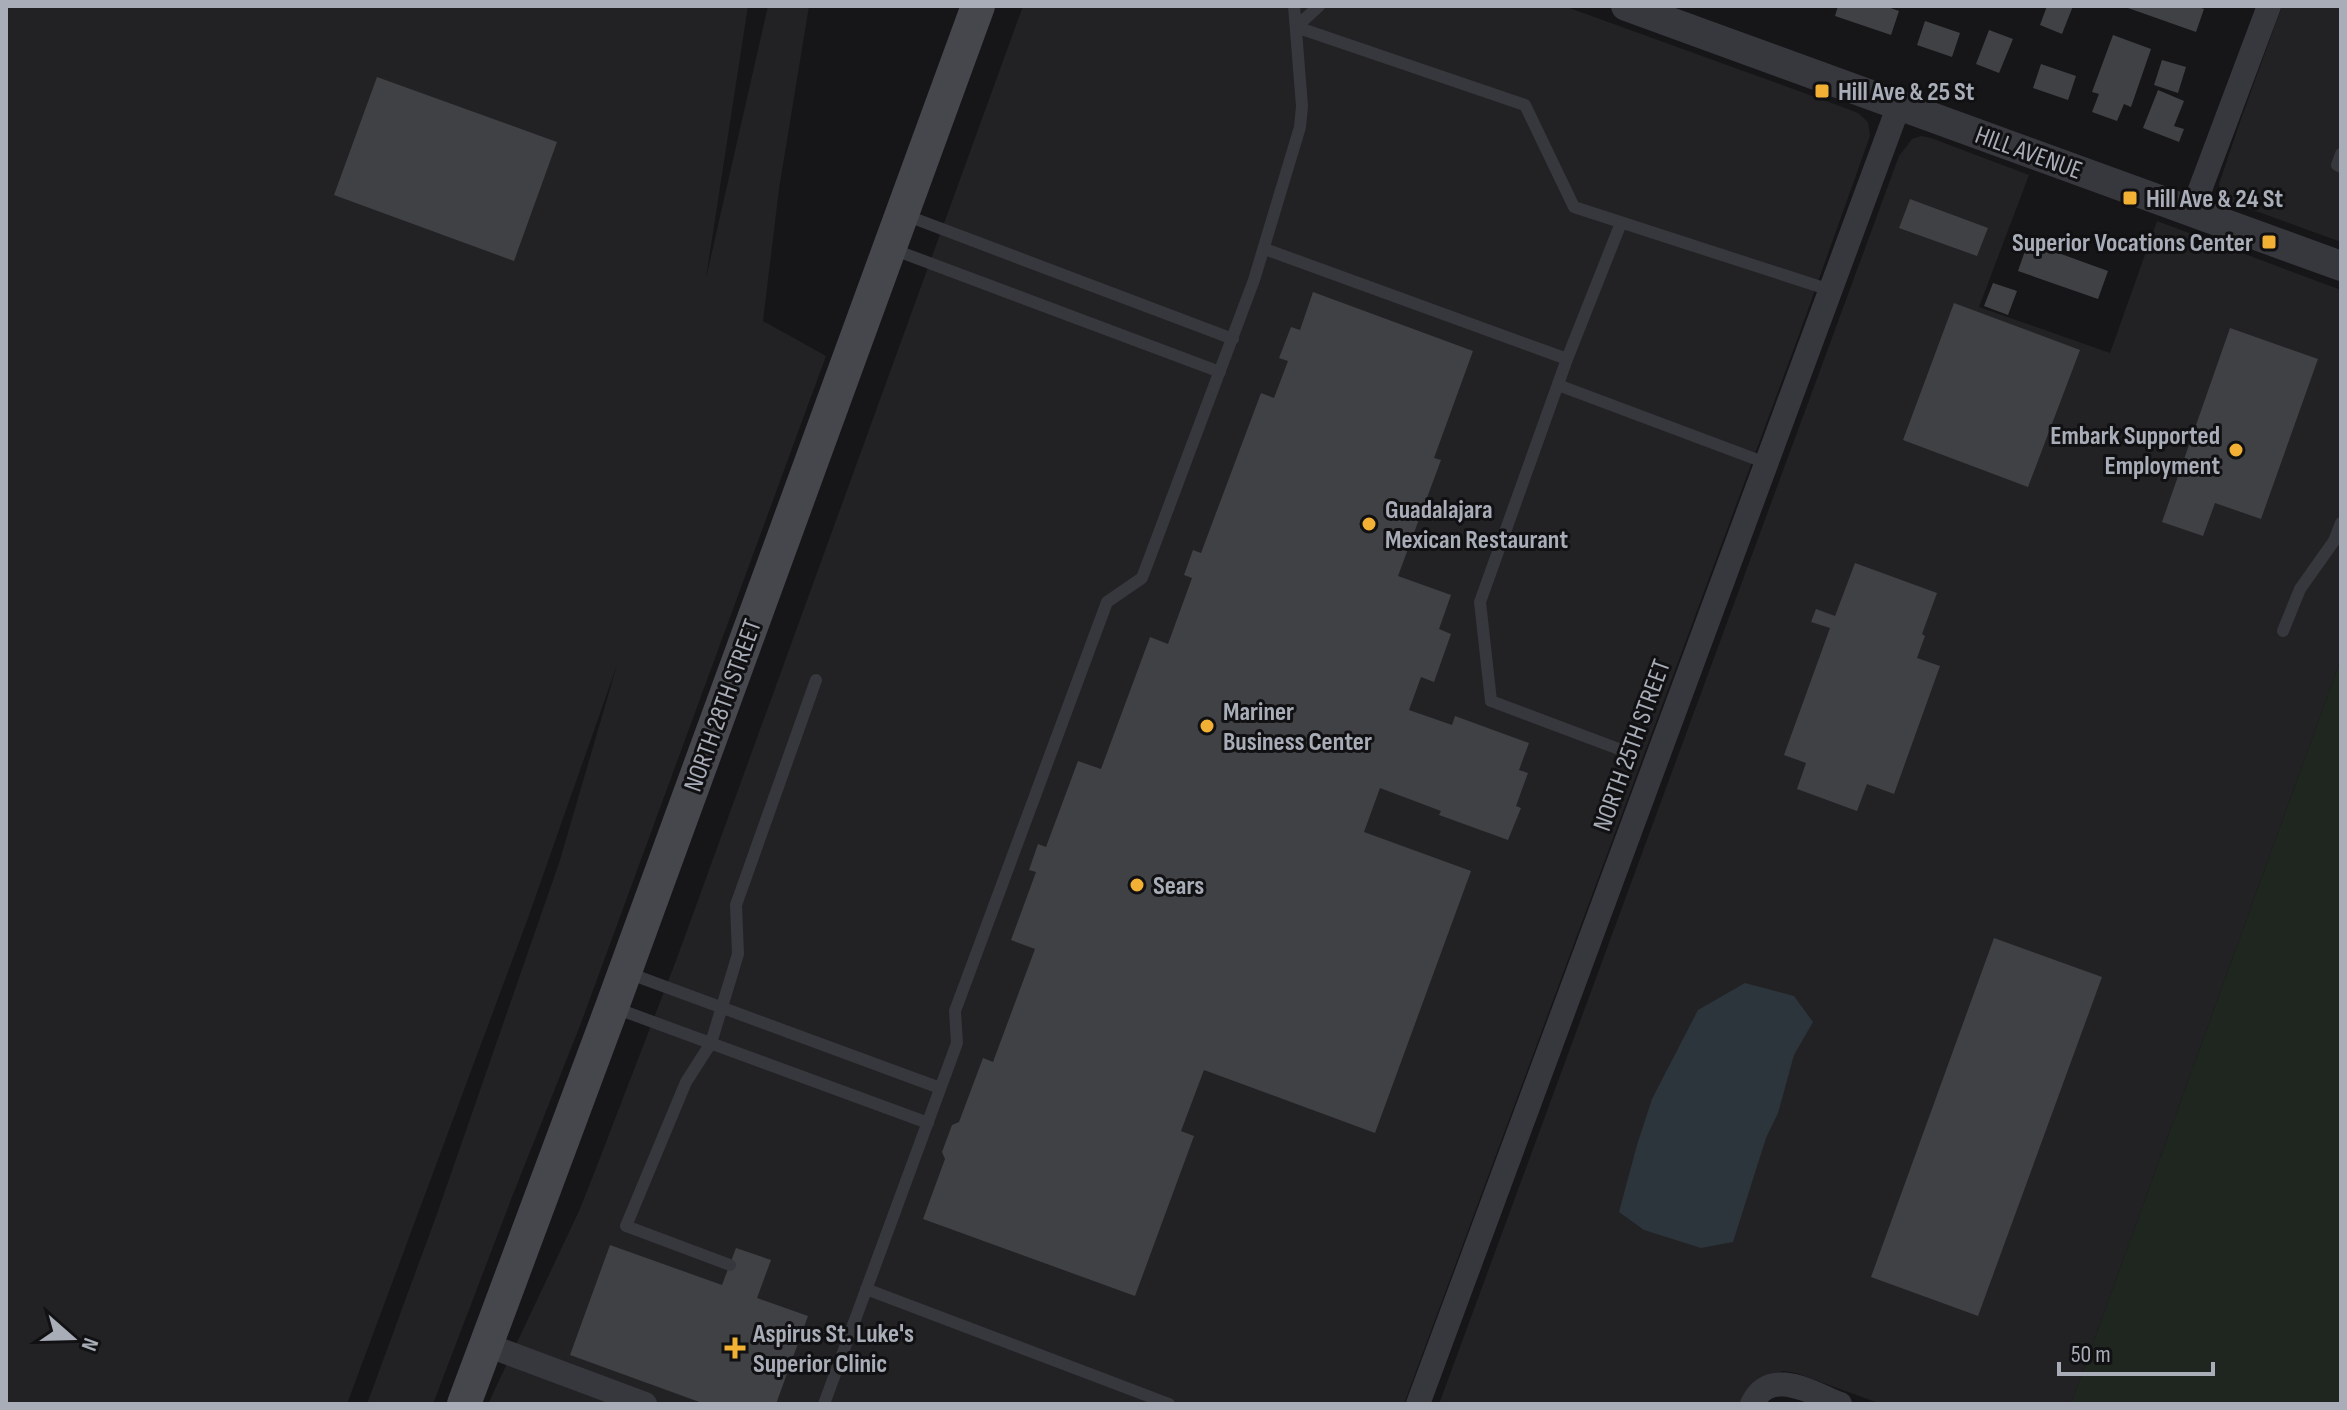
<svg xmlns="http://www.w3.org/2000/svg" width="2347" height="1410" font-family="'Sofia Sans Condensed',sans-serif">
  <rect width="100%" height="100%" fill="#161618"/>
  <!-- built -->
  <path fill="#222225" d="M 6,6 L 748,6 L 706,278 L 768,6 L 809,6 L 779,189 L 763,321 L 826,356 L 581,1023 L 512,1197 L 433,1404 L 367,1404 L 438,1211 L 560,860 L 617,665 L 528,918 L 347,1404 L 6,1404 Z
    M 1023,6 L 1564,6 L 1848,109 L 1858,113 L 1868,122 L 1870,136 L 1800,332 L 1404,1404 L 488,1404 L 579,1211 L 593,1176 L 677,958 Z
    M 2282,6 L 2341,6 L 2341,242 L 2234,203 L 2223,198 L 2220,190 L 2219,184 L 2241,119 Z
    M 1921,136 L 1931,138 L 2029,175 L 1979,307 L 2110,353 L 2157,221 L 2341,290 L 2341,659 L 2071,1404 L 1881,1404 L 1796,1373 L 1783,1371 L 1753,1384 L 1739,1404 L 1439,1404 L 1899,156 L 1912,139 Z"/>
  <!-- green -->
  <path fill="#1e261f" d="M 2341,659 L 2341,1404 L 2071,1404 Z"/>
  <!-- water -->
  <path fill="#2c353c" d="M 1745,983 L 1794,996 L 1813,1022 L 1794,1055 L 1778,1113 L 1766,1138 L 1733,1242 L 1701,1248 L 1644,1230 L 1619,1212 L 1637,1145 L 1652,1099 L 1698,1010 Z"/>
  <!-- building -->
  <path fill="#404145" d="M 1838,6 L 1885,6 L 1899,11 L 1891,35 L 1835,16 Z
    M 2047,6 L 2073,6 L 2062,34 L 2040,25 Z
    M 2128,6 L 2196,6 L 2204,9 L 2196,32 L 2128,8 Z
    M 1925,21 L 1960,33 L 1952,57 L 1917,45 Z
    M 1989,30 L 2013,39 L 1999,73 L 1976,64 Z
    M 2113,35 L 2151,49 L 2131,107 L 2124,104 L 2117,121 L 2092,112 L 2099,94 L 2092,92 Z
    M 2162,60 L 2186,67 L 2178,93 L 2154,85 Z
    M 2041,64 L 2076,76 L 2068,100 L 2033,88 Z
    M 377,77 L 557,142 L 514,261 L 334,195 Z
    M 2158,90 L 2184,101 L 2174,126 L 2184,129 L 2179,142 L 2143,128 Z
    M 1910,199 L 1988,228 L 1977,256 L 1899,228 Z
    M 2028,242 L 2108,271 L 2098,299 L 2018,271 Z
    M 1993,283 L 2017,291 L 2008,315 L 1984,306 Z
    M 1313,292 L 1473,351 L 1434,458 L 1441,460 L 1398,576 L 1451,595 L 1439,629 L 1451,634 L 1434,682 L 1421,677 L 1409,710 L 1452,725 L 1455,716 L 1529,743 L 1519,770 L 1528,773 L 1516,806 L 1521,808 L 1508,840 L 1439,815 L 1441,811 L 1380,788 L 1364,832 L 1471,871 L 1375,1133 L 1204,1070 L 1181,1131 L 1194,1136 L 1135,1296 L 923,1219 L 945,1159 L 942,1152 L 952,1125 L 959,1122 L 983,1058 L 993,1062 L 1035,949 L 1011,940 L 1036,872 L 1029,870 L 1038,844 L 1046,847 L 1078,761 L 1101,769 L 1150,637 L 1168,644 L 1192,578 L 1184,575 L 1193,550 L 1201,553 L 1261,393 L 1274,398 L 1288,361 L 1279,358 L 1291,327 L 1300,330 Z
    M 1954,303 L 2080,350 L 2028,487 L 1903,440 Z
    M 2230,328 L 2318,359 L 2261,519 L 2215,503 L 2203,536 L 2162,522 Z
    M 1855,563 L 1937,593 L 1922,634 L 1925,636 L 1917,658 L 1940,666 L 1894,794 L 1867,784 L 1857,811 L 1797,789 L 1806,763 L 1784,755 L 1830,628 L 1811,622 L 1816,609 L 1835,616 Z
    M 1994,938 L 2102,977 L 1978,1316 L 1871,1277 Z
    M 610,1245 L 722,1285 L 736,1248 L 771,1260 L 757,1298 L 808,1316 L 776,1404 L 705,1404 L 570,1355 Z"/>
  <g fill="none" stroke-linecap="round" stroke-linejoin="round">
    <!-- service -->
    <path stroke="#37383d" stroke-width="12" d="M 1296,27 L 1525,105 L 1574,207 L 1830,290
      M 1296,27 L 1319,6
      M 2341,154 L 2337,165 L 2341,167
      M 905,215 L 1233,339
      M 1621,223 L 1567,359 L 1480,602 L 1491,701 L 1624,751
      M 892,249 L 1220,372
      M 1265,249 L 1567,359
      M 1558,385 L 1766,463
      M 2283,631 L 2300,589 L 2334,541 L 2341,523
      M 628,973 L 940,1088
      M 615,1008 L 928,1123
      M 730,1265 L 626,1226 L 686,1082 L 711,1043 L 738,954 L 736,905 L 816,680
      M 866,1289 L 1169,1404
      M 824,1404 L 957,1043 L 955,1011 L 1107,602 L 1142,578 L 1254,280 L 1300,127 L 1302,106 L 1294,6"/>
    <!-- minor -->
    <path stroke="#37383d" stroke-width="24" d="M 2192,211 L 2269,6
      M 487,1345 L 645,1404
      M 1418,1404 L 1899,105
      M 1752,1404 C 1770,1366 1812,1393 1840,1404"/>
    <!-- tertiary -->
    <path stroke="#37383d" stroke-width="30" d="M 1626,6 L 2341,266"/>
    <!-- secondary -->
    <path stroke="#45474d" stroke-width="34" d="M 464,1404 L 612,1007 L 978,6"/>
  </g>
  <!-- markers -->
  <g fill="#f2b134" stroke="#111113" stroke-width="3">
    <rect x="1814" y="83" width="16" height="16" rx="4"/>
    <rect x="2122" y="190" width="16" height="16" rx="4"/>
    <rect x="2261" y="234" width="16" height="16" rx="4"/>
    <circle cx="2236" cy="450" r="8"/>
    <circle cx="1369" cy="524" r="8"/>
    <circle cx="1207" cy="726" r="8"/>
    <circle cx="1137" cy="885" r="8"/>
    <path d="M731 1336h8v8h8v8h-8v8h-8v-8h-8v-8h8z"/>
  </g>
  <g text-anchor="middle" stroke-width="6" stroke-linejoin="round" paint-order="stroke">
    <!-- poi labels -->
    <g font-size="26" font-weight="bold" fill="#a8adb8" stroke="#111113" text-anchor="start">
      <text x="1838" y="100">Hill Ave &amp; 25 St</text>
      <text x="2146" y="207">Hill Ave &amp; 24 St</text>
      <text x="2253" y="251" text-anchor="end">Superior Vocations Center</text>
      <text x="2220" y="444" text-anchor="end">Embark Supported<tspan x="2220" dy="30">Employment</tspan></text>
      <text x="1385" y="518">Guadalajara<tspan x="1385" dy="30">Mexican Restaurant</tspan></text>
      <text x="1223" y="720">Mariner<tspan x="1223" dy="30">Business Center</tspan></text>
      <text x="1153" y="894">Sears</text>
      <text x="753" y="1342">Aspirus St. Luke's<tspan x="753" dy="30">Superior Clinic</tspan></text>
    </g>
    <!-- street labels -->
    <g font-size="26" fill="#a8adb8" stroke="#111113">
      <text transform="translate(2029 152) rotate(20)" y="9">HILL AVENUE</text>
      <text transform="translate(722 705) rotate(-70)" y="9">NORTH 28TH STREET</text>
      <text transform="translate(1631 745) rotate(-70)" y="9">NORTH 25TH STREET</text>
    </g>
  </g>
  <!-- border -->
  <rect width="2347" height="1410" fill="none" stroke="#a8adb8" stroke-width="16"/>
  <!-- north arrow -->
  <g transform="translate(72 1338) rotate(110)" stroke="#111113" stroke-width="6" paint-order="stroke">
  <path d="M0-6L14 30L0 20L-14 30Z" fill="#a8adb8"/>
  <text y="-12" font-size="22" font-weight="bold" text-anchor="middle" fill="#a8adb8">N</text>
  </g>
  <!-- scale -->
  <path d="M2059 1362v12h154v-12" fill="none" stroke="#a8adb8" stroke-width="4"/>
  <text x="2071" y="1362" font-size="24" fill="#a8adb8" stroke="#111113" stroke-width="6" paint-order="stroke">50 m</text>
</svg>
